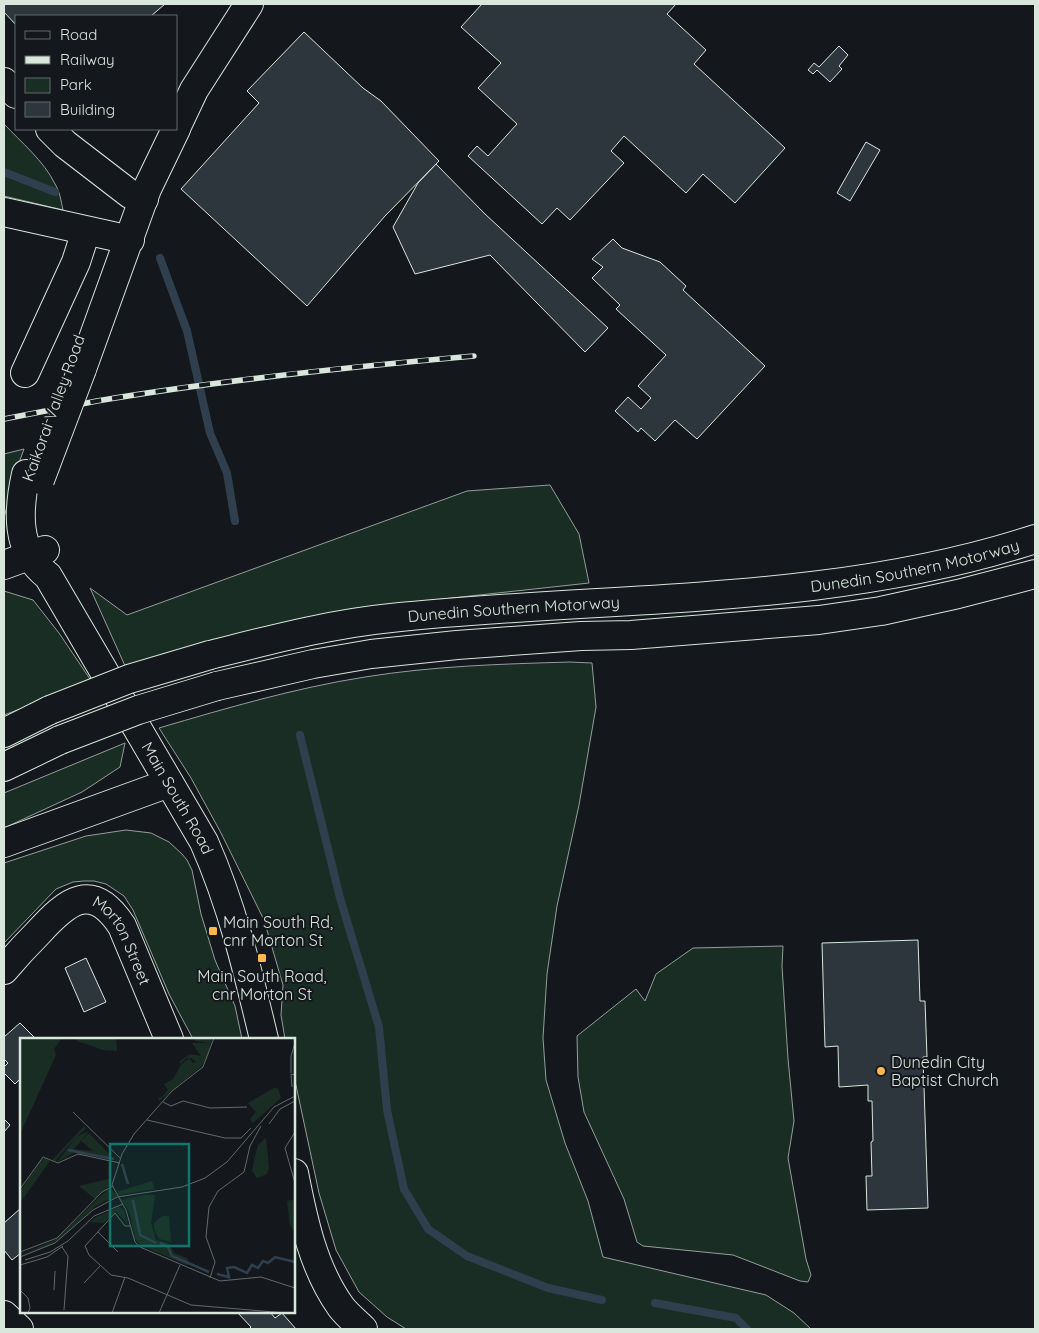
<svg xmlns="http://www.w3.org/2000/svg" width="1039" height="1333" font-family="Quicksand,sans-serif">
  <rect width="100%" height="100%" fill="#14181c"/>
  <!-- green -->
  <path fill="#1a2d24" stroke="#939e99" d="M 4,124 C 21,142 44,161 55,184 C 60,192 61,201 63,210 L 4,196 Z
    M 24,449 L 16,471 L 4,518 L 4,454 Z
    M 550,485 L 579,534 L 589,583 L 351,609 L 126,668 L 90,588 L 127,615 L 467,491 Z
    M 4,591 L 33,600 L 59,633 L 92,682 L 4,715 Z
    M 570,662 L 592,663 L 596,707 L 579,805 L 557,906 L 547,974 L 543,1038 L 546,1080 L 565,1143 L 588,1201 L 603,1257 L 766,1295 L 794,1313 L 811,1329 L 406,1329 L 387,1317 L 359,1292 L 336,1250 L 319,1193 L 294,1076 L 294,1039 L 285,1039 L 281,1015 L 283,985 L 264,920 L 221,833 L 191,778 L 159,728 C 227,708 295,688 365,677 C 433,666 501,664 570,662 Z
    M 125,743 L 120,767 L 82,792 L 4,828 L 4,793 Z
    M 126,830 L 151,833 L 169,842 L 182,854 L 187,860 L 192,870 L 201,914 L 215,960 L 235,1006 L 242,1039 L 193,1039 L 169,994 L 133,910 L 124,896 L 106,884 L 94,881 L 84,881 L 73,882 L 56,889 L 4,943 L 4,863 L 86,836 Z
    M 783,946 L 782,966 L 788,1059 L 794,1121 L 788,1158 L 806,1259 L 811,1275 L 808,1282 L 800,1281 L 733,1255 L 643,1246 L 637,1242 L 624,1199 L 584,1112 L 578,1077 L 577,1036 L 636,989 L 645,1001 L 656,974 L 693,948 Z"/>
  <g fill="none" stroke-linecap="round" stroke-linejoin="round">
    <!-- stream -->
    <path stroke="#2f3f4d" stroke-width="8" d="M 4,172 L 55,192
      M 160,258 L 187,331 L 210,433 L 227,473 L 235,521
      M 300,735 L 340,898 L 379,1027 L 387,1110 L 404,1189 L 428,1229 L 467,1256 L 548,1288 L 602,1300
      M 655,1303 L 736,1318 L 747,1329"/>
  </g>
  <!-- building -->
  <path fill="#2c363c" stroke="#d8e6dc" d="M 4,4 L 165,4 L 151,16 L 16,16 L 16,25 L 4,12 Z
    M 482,4 L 676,4 L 667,14 L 706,50 L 694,64 L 785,148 L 735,203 L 703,174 L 686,193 L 624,136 L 611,151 L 624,163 L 570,220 L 557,208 L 542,224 L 468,156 L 477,146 L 488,156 L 517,124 L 478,88 L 501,63 L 461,27 Z
    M 304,32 L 363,88 L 381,101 L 439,161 L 385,216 L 307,306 L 181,189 L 259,103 L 247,91 Z
    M 839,46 L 848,55 L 839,66 L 842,69 L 830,82 L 817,70 L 813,74 L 808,70 L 814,63 L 819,67 Z
    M 866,142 L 880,150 L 850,201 L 837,193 Z
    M 436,164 L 485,214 L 608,328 L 585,352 L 490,255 L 415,274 L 393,227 L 418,183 Z
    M 613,239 L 622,248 L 660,262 L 686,286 L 683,290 L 765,366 L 697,439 L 675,420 L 655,441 L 641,428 L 638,432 L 615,411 L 628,397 L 641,409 L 651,398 L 638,386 L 666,355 L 616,309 L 620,305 L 592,278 L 603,267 L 592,259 Z
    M 918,940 L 920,1001 L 925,1001 L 927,1057 L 923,1057 L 928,1208 L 867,1210 L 866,1176 L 872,1176 L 871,1142 L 873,1141 L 872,1101 L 868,1101 L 868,1085 L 839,1087 L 838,1046 L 825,1047 L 822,943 Z
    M 86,958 L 106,1002 L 84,1012 L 65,968 Z
    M 20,1023 L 36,1039 L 21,1039 L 21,1078 L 15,1084 L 4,1073 L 4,1067 L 8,1063 L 4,1059 L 4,1037 Z
    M 4,1119 L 10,1125 L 4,1132 Z
    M 21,1208 L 21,1253 L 12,1260 L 4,1250 L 4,1223 Z
    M 237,1312 L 270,1312 L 275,1318 L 282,1313 L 296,1329 L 249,1329 L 251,1327 Z"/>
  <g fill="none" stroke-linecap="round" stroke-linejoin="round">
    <defs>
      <g id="minor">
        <path d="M 4,82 L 16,94"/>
        <path d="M 50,129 L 65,144 L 130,194 L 144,199"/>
        <path d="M 4,212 L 130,240"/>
        <path d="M 25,373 L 76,262 L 86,231"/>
        <path id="s1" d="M 4,970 C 15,957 26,945 38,933 C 67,901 92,880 122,926 L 169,1039"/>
        <path d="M 4,1315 L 19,1329"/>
      </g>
      <g id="major">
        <path d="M 176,128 L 194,90 L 249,4"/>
        <path d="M 82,369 L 147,189 L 176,129"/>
        <path id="s2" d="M 26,474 C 18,510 15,551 48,576 L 204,842 C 232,905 248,972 264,1039"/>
        <path d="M 4,565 L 45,550"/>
        <path d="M 4,843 L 169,783"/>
        <path d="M 294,1173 C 303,1219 313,1268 341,1307 C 347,1315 356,1322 363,1329"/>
      </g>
      <g id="highway">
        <path id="s3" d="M 210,655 C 270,640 330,624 391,618 C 606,595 827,607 1035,539"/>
        <path d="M 217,686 L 313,664 L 371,654 L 457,645 L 581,636 L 631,635 L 819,620 L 881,611 L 958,594 L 1035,574"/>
        <path d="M 4,733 L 50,710"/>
        <path d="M 4,767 L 60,740"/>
      </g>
    </defs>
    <!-- minor casing -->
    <use href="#minor" stroke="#d8e6dc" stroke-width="30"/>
    <!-- major casing -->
    <use href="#major" stroke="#d8e6dc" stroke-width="30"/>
    <!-- highway casing -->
    <use href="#highway" stroke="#d8e6dc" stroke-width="30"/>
    <!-- minor -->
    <use href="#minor" stroke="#14181c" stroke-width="28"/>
    <!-- major -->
    <use href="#major" stroke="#14181c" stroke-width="28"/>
    <!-- highway -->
    <use href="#highway" stroke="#14181c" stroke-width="28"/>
    <defs>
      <path id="rail" d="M 4,419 C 35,413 66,407 97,401 C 222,380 348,367 474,356"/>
    </defs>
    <!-- rail casing -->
    <use href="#rail" stroke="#d8e6dc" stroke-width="5.5"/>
    <!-- rail -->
    <use href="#rail" stroke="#14181c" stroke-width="4" stroke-dasharray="11" stroke-linecap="butt"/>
    <defs>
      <path id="major-bridge" d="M 40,480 L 82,369"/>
      <path id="highway-bridge" d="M 50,710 L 129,679 L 210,655
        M 60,740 L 138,710 L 217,686"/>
    </defs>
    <!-- major-bridge casing -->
    <use href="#major-bridge" stroke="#d8e6dc" stroke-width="30" stroke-linecap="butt"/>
    <!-- highway-bridge casing -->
    <use href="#highway-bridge" stroke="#d8e6dc" stroke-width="30" stroke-linecap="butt"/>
    <!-- major-bridge -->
    <use href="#major-bridge" stroke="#14181c" stroke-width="28"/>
    <!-- highway-bridge -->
    <use href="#highway-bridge" stroke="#14181c" stroke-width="28"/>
  </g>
  <!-- markers -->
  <g fill="#ffb74d" stroke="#14181c" stroke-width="2">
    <rect x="208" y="926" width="10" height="10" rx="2.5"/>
    <rect x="257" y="953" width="10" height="10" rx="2.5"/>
    <circle cx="881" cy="1071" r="5"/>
  </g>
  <g text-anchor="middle" stroke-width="4" stroke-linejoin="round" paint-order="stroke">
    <!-- street labels -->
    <g font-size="16" fill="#d8e6dc" stroke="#14181c">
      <text transform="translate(53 408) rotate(-70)" y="6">Kaikorai Valley Road</text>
      <text dy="6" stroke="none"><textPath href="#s3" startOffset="712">Dunedin Southern Motorway</textPath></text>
      <text dy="6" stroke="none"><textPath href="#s3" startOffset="308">Dunedin Southern Motorway</textPath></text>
      <text dy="6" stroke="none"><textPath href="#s2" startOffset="368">Main South Road</textPath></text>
      <text dy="6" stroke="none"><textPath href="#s1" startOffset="169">Morton Street</textPath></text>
    </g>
    <!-- poi labels -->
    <g font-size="16" fill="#d8e6dc" stroke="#14181c" text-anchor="start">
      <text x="223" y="928">Main South Rd,<tspan x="223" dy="18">cnr Morton St</tspan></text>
      <text x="262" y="982" text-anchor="middle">Main South Road,<tspan x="262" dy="18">cnr Morton St</tspan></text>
      <text x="891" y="1068">Dunedin City<tspan x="891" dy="18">Baptist Church</tspan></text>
    </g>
  </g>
  <!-- overview -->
  <g transform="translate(20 1038)">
    <rect width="275" height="275" fill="#14181c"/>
    <path d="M 0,0 L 42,0 L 34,11 L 36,17 L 0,96 ZM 57,0 L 96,0 L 97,13 L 83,12 L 57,3 ZM 175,0 L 192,0 L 187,20 L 181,29 L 139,63 L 138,53 L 139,60 L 142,59 L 148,52 L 144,46 L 153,41 L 161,27 L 169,20 L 173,25 L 176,24 L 171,20 L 167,20 L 159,27 L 160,23 L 170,16 L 181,18 L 172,5 L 188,5 L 175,3 ZM 254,50 L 258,50 L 261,60 L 233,85 L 230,81 L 236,74 L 228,65 ZM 64,88 L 66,91 L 57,98 L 69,93 L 54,111 L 73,113 L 61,103 L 69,95 L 95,122 L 54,115 L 37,124 L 57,98 L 35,123 L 32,122 ZM 246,100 L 249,130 L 247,136 L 237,140 L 232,133 L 235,118 L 238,107 ZM 25,120 L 30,123 L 0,165 L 0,154 L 20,123 ZM 92,140 L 89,148 L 75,161 L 59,148 ZM 132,143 L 135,151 L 99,157 L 97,151 L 100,153 ZM 87,152 L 92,152 L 97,158 L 76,168 L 40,201 L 28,208 L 0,217 L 35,202 ZM 124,157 L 135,157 L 131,185 L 136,202 L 148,205 L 155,215 L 169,221 L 167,227 L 122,208 L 115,201 L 110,176 L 102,162 ZM 275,161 L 275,194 L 270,188 L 267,163 ZM 99,169 L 104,172 L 108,187 L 96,173 L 84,185 L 71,184 L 64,189 L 76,179 ZM 142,178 L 149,178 L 151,204 L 139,201 L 134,191 L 134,185 Z" fill="#1a2d24"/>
    <path fill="none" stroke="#2f3f4d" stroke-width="2.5" d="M 48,112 L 94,121M 102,126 L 108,146M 113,162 L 120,197 L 136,205M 140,205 L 148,209 L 152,218 L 189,234M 197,236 L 209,239 L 207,230 L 214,229 L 227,235 L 232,227 L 238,230 L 243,223 L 248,225 L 255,219 L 275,224"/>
    <path fill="none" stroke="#626a69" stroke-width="1" d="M 194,0 L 183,29 L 152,53 L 114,96 L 102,116 L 92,147 L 106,172 L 115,204 L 120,209 L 200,243 L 241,239 L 275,250M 271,35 L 271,18 L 275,5M 272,49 L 271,36 L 275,37M 143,64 L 151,68 L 163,63 L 190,70 L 227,69M 53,74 L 101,121M 127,82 L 205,100 L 221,100 L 231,90M 249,86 L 260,71 L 275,63M 275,94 L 265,110 L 275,145M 0,151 L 23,119 L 38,125 L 58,116 L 100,125M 110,188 L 105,188 L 95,175 L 65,208 L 69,217 L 91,237 L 108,240 L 171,267 L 266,275M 78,194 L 98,214M 48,203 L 74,178 L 103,166M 42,209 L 48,218 L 44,272M 0,214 L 37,200 L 82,154 L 93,148M 0,219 L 35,205 L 73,172 L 97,159 L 162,149 L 185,140 L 207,124 L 254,69 L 275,58M 5,222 L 30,214 L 48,203M 0,227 L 27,219 L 43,208M 190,240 L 195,224 L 186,199 L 189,169 L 198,153 L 224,134 L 230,108 L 241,88M 64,245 L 80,228M 0,252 L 8,260 L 10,270 L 8,275M 34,252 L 35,233M 92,275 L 105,239M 139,275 L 160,227"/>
    <path fill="#0f766e" fill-opacity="0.15" stroke="#0f766e" stroke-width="2.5" d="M 90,106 L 169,106 L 169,208 L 90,208 Z"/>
    <rect width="275" height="275" fill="none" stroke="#d8e6dc" stroke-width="2.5"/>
  </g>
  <!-- border -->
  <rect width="1039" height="1333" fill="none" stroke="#d8e6dc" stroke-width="10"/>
  <!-- legend -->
  <rect x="15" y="15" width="162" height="115" fill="#14181c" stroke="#626a69"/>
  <rect x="25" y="31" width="25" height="8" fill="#14181c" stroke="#626a69"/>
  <text x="60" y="40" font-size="15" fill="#d8e6dc">Road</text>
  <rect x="25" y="56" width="25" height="8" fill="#d8e6dc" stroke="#626a69"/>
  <text x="60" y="65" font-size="15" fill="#d8e6dc">Railway</text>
  <rect x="25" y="78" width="25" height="15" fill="#1a2d24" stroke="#626a69"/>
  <text x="60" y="90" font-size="15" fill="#d8e6dc">Park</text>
  <rect x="25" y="102" width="25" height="15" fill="#2c363c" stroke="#626a69"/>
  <text x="60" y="115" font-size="15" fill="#d8e6dc">Building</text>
</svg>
